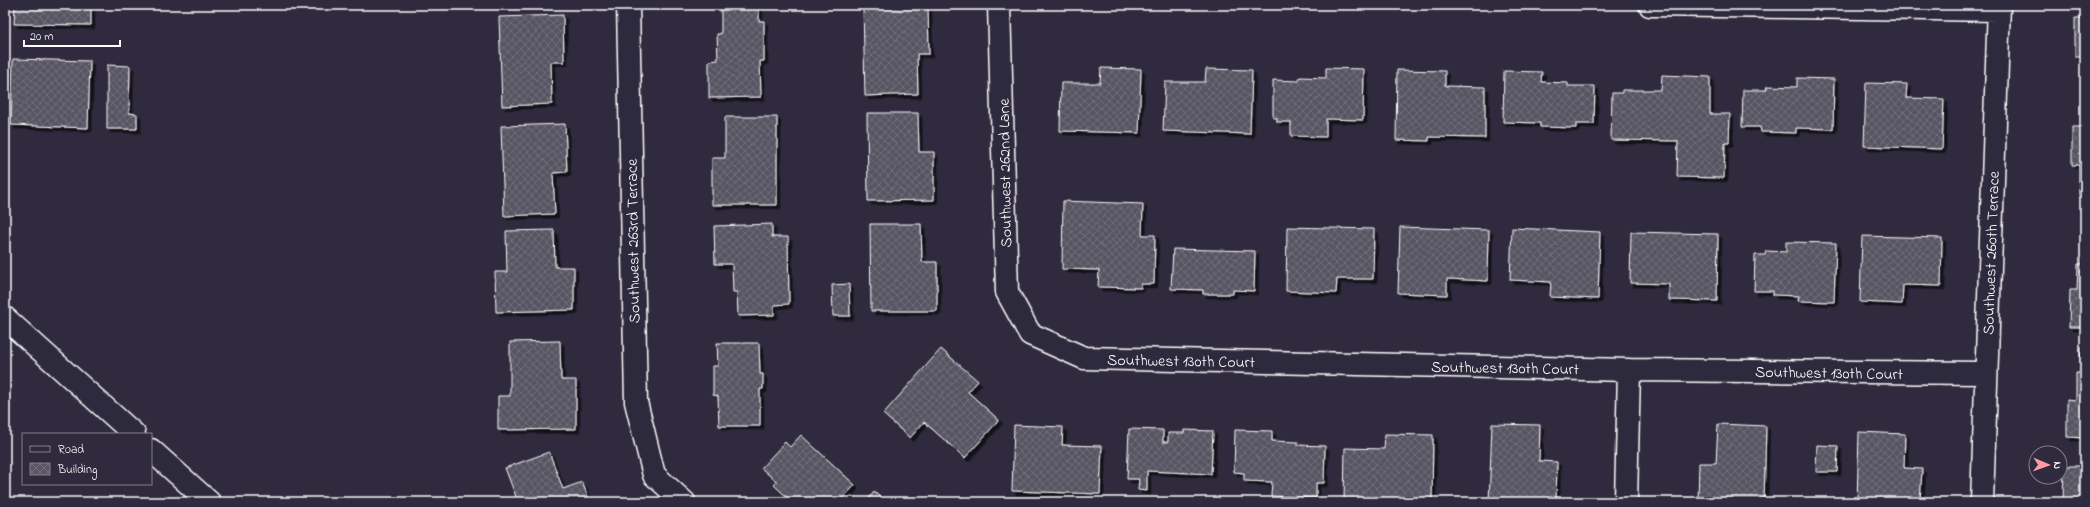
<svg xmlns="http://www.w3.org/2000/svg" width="2090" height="507" font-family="'Indie Flower',sans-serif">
  <defs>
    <pattern id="building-cross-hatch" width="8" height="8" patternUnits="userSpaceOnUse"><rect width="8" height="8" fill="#595564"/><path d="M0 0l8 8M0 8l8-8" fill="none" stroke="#726e7b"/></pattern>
    <filter id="shadow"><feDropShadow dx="3.5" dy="3.5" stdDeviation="0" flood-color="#0009"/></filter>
  </defs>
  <rect width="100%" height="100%" fill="#2f2a3d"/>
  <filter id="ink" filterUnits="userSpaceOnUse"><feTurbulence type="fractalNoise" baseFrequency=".025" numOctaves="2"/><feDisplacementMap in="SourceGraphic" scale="8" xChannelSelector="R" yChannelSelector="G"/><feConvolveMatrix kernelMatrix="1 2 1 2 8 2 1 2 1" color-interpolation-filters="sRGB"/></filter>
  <g filter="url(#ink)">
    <!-- building -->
    <path fill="url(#building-cross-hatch)" stroke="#fff" filter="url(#shadow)" d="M 15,5 L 91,5 L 91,25 L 14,24 Z
      M 759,5 L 759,21 L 764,21 L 764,61 L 760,61 L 761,97 L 709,98 L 709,61 L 718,60 L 717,34 L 721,34 L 721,6 Z
      M 928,5 L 929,54 L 917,54 L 918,94 L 865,96 L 863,6 Z
      M 563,15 L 564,62 L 551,62 L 552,104 L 502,106 L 499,17 Z
      M 2075,18 L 2085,18 L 2085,56 L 2075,56 Z
      M 13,59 L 90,61 L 88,128 L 11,125 Z
      M 107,65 L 130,66 L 129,113 L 137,114 L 137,129 L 107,129 Z
      M 1101,68 L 1141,69 L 1139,133 L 1060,131 L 1061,83 L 1100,83 Z
      M 1326,68 L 1364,69 L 1363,120 L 1326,119 L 1326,137 L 1291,136 L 1291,122 L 1277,122 L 1277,118 L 1273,118 L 1273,80 L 1299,81 L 1300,77 L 1326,78 Z
      M 1206,69 L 1252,70 L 1250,134 L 1163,131 L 1165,82 L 1205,82 Z
      M 1397,70 L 1445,71 L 1445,86 L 1485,87 L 1485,138 L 1429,137 L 1429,141 L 1396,140 Z
      M 1504,71 L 1542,72 L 1541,82 L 1568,83 L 1568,86 L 1595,86 L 1594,124 L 1576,124 L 1576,128 L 1540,127 L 1540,123 L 1503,122 Z
      M 1662,75 L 1710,77 L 1710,114 L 1730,114 L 1729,143 L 1725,143 L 1724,178 L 1677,177 L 1678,141 L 1611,140 L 1612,93 L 1622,93 L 1622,90 L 1661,90 Z
      M 1797,78 L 1834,79 L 1833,129 L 1796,128 L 1796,133 L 1761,132 L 1760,127 L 1742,127 L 1743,90 L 1766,90 L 1767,86 L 1797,87 Z
      M 1866,83 L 1907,84 L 1906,98 L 1944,99 L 1942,149 L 1864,146 Z
      M 867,113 L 918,113 L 919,152 L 934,152 L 934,200 L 868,201 Z
      M 725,117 L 777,117 L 777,205 L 712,205 L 712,158 L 725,158 Z
      M 565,124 L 567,172 L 553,173 L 555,214 L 504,216 L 501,126 Z
      M 2072,127 L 2085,127 L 2085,218 L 2083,218 L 2084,195 L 2079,195 L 2079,165 L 2072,165 Z
      M 1063,201 L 1143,204 L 1142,235 L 1155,235 L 1154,284 L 1141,284 L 1141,288 L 1098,287 L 1099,270 L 1062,269 Z
      M 772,224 L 772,237 L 788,237 L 789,304 L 774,305 L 774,315 L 738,316 L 737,292 L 733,292 L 732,264 L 715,264 L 714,226 Z
      M 870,224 L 921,224 L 922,262 L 937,262 L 937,311 L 871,311 Z
      M 1287,227 L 1374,229 L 1373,279 L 1337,279 L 1336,293 L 1286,291 Z
      M 1400,227 L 1489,230 L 1488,281 L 1447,279 L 1447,295 L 1398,293 Z
      M 1512,228 L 1600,232 L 1598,299 L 1550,297 L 1551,282 L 1510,280 Z
      M 554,230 L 555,267 L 574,267 L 574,310 L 496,312 L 495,272 L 507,272 L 506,231 Z
      M 1631,232 L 1718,234 L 1717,301 L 1669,300 L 1669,284 L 1630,283 Z
      M 1862,236 L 1942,238 L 1941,286 L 1903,285 L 1902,304 L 1860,302 Z
      M 2083,236 L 2085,236 L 2085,327 L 2069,327 L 2070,290 L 2077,290 L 2078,264 L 2082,264 Z
      M 1786,242 L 1836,243 L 1834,302 L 1798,301 L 1799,296 L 1773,295 L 1773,291 L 1754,291 L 1755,255 L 1765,255 L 1766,251 L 1786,252 Z
      M 1173,249 L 1255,251 L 1254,291 L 1233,290 L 1233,294 L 1203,294 L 1203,290 L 1171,289 Z
      M 849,284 L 850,316 L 833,316 L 832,285 Z
      M 560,341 L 561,380 L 576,380 L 576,429 L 498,430 L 498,396 L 510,396 L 510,342 Z
      M 717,343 L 759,343 L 760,374 L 763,374 L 763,389 L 760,389 L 760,426 L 719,426 L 718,396 L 713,395 L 713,366 L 718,366 Z
      M 2081,347 L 2085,347 L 2085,438 L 2067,437 L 2067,399 L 2076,400 L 2076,373 L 2080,373 Z
      M 941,349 L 978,381 L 968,392 L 999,420 L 965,458 L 924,422 L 910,438 L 883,414 Z
      M 1492,424 L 1540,425 L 1539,461 L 1557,462 L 1556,502 L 1489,502 Z
      M 1718,424 L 1766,426 L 1764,502 L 1698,502 L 1699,463 L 1716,463 Z
      M 1014,425 L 1063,427 L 1062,445 L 1102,446 L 1100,494 L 1012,491 Z
      M 1129,429 L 1163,430 L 1163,442 L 1168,442 L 1168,433 L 1184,433 L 1184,430 L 1213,431 L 1211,474 L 1147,471 L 1147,491 L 1138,490 L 1139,479 L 1127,479 Z
      M 1235,430 L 1272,431 L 1272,441 L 1298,442 L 1298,445 L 1325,446 L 1324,483 L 1316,483 L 1316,498 L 1271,496 L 1272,482 L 1244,481 L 1244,473 L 1234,472 Z
      M 1859,432 L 1905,434 L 1904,468 L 1922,469 L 1920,502 L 1857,502 Z
      M 1385,434 L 1433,435 L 1432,501 L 1344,500 L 1345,448 L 1384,449 Z
      M 801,435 L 855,485 L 839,502 L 790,502 L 791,501 L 774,485 L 777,482 L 761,468 L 785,442 L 790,447 Z
      M 1817,445 L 1838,446 L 1837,472 L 1816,472 Z
      M 549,452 L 563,489 L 582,482 L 590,502 L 518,502 L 505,468 Z
      M 2064,466 L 2085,466 L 2085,502 L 2063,502 Z
      M 874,492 L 886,502 L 866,502 Z"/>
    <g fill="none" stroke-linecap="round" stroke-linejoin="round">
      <defs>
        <path id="minor" d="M 628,5 L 636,402 L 654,475 L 684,502
          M 999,5 L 1007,292 L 1030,334 L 1084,358 L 1629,370 L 1986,373
          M 1650,5 L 1998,10
          M 1626,502 L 1629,370
          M 1982,502 L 1999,5"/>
        <path id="motorway" d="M 5,318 L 134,434
          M 151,450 L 209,502"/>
      </defs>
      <!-- minor casing -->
      <use href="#minor" stroke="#fff" stroke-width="25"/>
      <!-- motorway casing -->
      <use href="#motorway" stroke="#fff" stroke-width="25"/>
      <!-- minor -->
      <use href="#minor" stroke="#2f2a3d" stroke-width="22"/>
      <!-- motorway -->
      <use href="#motorway" stroke="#2f2a3d" stroke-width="22"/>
    </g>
  </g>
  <g text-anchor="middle" stroke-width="4" stroke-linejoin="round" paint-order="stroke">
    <!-- street labels -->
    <g font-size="16" fill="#fff" stroke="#2f2a3d">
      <text transform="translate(1004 173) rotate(-91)" y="6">Southwest 262nd Lane</text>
      <text transform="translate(632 241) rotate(-91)" y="6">Southwest 263rd Terrace</text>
      <text transform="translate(1990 253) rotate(-88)" y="6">Southwest 260th Terrace</text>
      <text transform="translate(1181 360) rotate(1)" y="6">Southwest 130th Court</text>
      <text transform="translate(1505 367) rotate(1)" y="6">Southwest 130th Court</text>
      <text transform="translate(1829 372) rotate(1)" y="6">Southwest 130th Court</text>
    </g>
  </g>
  <!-- margin -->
  <rect width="2090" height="507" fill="none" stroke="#2f2a3d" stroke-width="20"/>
  <rect x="10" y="10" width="2070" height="487" fill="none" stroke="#fff" stroke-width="1.5" filter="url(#ink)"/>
  <!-- legend -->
  <rect x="22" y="433" width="130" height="52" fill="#2f2a3d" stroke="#827f8b"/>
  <rect x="30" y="446" width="20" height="6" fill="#2f2a3d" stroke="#827f8b"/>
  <text x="58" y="453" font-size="12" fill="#ffffff">Road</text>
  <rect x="30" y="463" width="20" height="12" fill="url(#building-cross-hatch)" stroke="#827f8b"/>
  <text x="58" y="473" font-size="12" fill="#ffffff">Building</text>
  <!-- north arrow -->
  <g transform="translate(2048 465) rotate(92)"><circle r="19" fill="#2f2a3d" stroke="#827f8b"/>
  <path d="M0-3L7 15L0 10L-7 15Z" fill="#ff9aa2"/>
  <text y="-6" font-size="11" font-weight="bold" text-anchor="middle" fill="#ffffff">N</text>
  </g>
  <!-- scale -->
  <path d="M24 40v6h96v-6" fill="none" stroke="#ffffff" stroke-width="2"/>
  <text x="30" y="40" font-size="12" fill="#ffffff" stroke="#2f2a3d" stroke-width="3" paint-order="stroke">20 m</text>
</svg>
